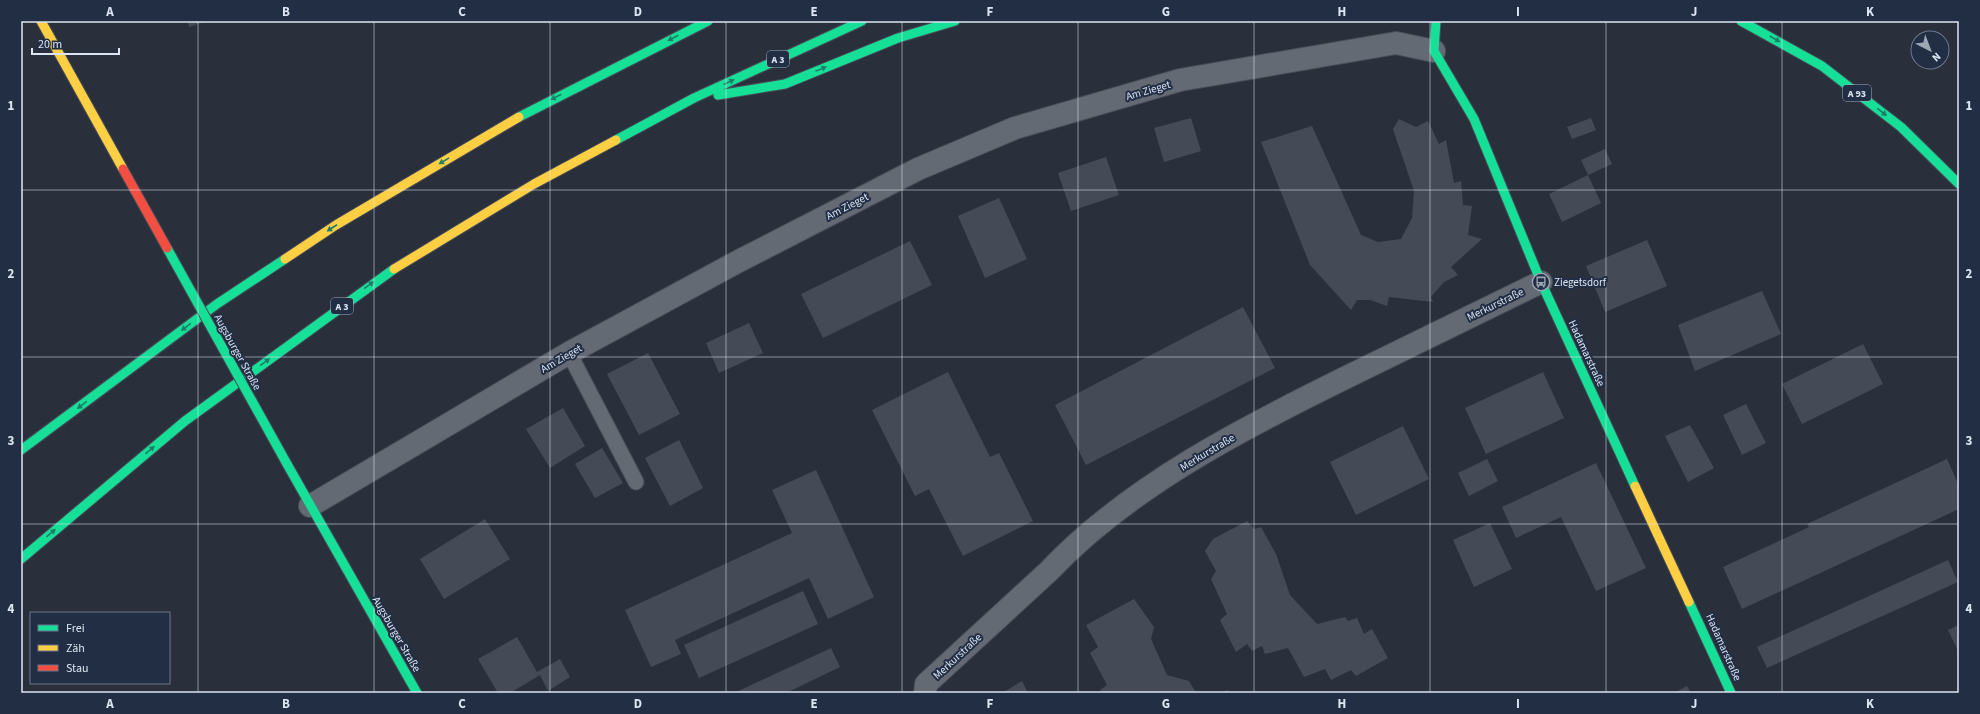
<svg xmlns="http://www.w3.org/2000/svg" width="1980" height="714" font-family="'Source Sans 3',sans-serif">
  <rect width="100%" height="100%" fill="#29303c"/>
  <!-- building -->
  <path fill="#454b56" d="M 188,21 L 207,21 L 189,27 Z
    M 1191,118 L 1201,151 L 1164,162 L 1154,128 Z
    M 1591,118 L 1596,130 L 1572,139 L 1567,127 Z
    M 1399,119 L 1416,127 L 1428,121 L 1439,144 L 1446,140 L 1454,183 L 1461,181 L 1463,205 L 1472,206 L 1468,235 L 1482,239 L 1451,267 L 1458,275 L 1444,282 L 1431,297 L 1433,302 L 1389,297 L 1387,306 L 1370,300 L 1357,300 L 1351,310 L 1310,265 L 1261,142 L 1312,126 L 1361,235 L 1378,242 L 1401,239 L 1412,218 L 1414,191 L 1393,129 Z
    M 1605,149 L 1612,164 L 1588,175 L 1581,160 Z
    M 1106,157 L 1119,195 L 1071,211 L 1058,173 Z
    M 1588,175 L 1601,203 L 1562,222 L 1549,194 Z
    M 999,198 L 1027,259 L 985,278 L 958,216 Z
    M 1647,240 L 1667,286 L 1605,312 L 1586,266 Z
    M 910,241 L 932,285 L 823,338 L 801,294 Z
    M 1762,291 L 1781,334 L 1695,371 L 1678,325 Z
    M 1243,307 L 1275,368 L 1086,465 L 1055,405 Z
    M 749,323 L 763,353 L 719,373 L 706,343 Z
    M 1863,344 L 1883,384 L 1802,424 L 1782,384 Z
    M 648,353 L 680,414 L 639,435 L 607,374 Z
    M 948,372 L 990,457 L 999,453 L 1033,521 L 963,556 L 929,489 L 915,496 L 872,410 Z
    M 1543,372 L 1564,418 L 1486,454 L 1465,408 Z
    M 1746,404 L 1766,443 L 1742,455 L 1723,415 Z
    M 563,408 L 585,446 L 550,468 L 526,429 Z
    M 1690,425 L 1714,468 L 1688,482 L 1665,436 Z
    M 1403,426 L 1429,479 L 1356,515 L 1330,462 Z
    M 679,440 L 703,488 L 670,506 L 645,458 Z
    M 602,448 L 623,483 L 595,498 L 575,464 Z
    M 1487,459 L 1498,481 L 1469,496 L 1458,473 Z
    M 1947,459 L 1959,486 L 1959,509 L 1742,609 L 1723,567 L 1809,527 L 1807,524 Z
    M 1596,463 L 1646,568 L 1596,591 L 1561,517 L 1516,538 L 1502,507 Z
    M 816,470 L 874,597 L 828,619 L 809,578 L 675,640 L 681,654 L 651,667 L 625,610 L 792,533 L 772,490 Z
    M 485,519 L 510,559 L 444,599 L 420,559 Z
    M 1247,521 L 1254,529 L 1261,527 L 1276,554 L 1290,595 L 1317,624 L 1345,617 L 1348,621 L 1357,618 L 1364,634 L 1372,629 L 1388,658 L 1356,676 L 1351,670 L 1331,680 L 1325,669 L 1304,677 L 1288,648 L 1265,654 L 1262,646 L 1252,651 L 1247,644 L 1236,652 L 1220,620 L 1227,614 L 1211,579 L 1216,571 L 1205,551 L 1213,539 Z
    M 1490,523 L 1512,569 L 1474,587 L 1453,540 Z
    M 1948,560 L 1958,582 L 1767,668 L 1757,647 Z
    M 803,591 L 818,624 L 699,678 L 684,645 Z
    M 1134,599 L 1154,627 L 1151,639 L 1167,675 L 1189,681 L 1196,693 L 1102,693 L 1100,690 L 1107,685 L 1090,653 L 1098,647 L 1086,625 Z
    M 1959,625 L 1959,653 L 1948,630 Z
    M 517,637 L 537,672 L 560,659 L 570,677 L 548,691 L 540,675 L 510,693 L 498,693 L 478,659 Z
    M 831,648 L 840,667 L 786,693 L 734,693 Z
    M 1022,681 L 1028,693 L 1002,693 Z
    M 1687,686 L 1691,693 L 1674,693 Z
    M 1228,690 L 1229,693 L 1219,693 Z"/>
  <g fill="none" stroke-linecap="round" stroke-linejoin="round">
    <defs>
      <path id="lane" d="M 569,353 L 636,482"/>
      <path id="street" d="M 310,506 L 569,353 L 737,262 L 918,169 L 1015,128 L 1180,80 L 1396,43 L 1434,51
        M 925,693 L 926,684 L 1049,571 C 1129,486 1247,426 1351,375 C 1414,344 1477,313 1541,282"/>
      <path id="fast" d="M 1436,21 L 1434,51 L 1474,119 L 1541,282 L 1635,486
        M 1741,21 L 1822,66 L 1901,127 L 1959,184
        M 718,95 L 785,84 L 898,38 L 955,21
        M 519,117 L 708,21
        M 616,140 L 694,98 L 862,21
        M 21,450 L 217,304 L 285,259
        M 287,464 L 417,693
        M 21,559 L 185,421 L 394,269
        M 1689,602 L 1731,693"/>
      <path id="slow" d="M 41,21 L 123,169
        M 285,259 L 336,225 L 519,117
        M 394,269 L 534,184 L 616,140
        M 1635,486 L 1689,602"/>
    </defs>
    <!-- lane casing -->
    <use href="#lane" stroke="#474e59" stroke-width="17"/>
    <!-- street casing -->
    <use href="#street" stroke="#474e59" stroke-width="24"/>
    <!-- fast casing -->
    <use href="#fast" stroke="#474e59" stroke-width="11"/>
    <!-- slow casing -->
    <use href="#slow" stroke="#474e59" stroke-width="11"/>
    <!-- lane -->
    <use href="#lane" stroke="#646a73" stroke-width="15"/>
    <!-- street -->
    <use href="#street" stroke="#646a73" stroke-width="22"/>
    <!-- fast -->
    <use href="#fast" stroke="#16e098" stroke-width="9"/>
    <!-- slow -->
    <use href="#slow" stroke="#ffcf43" stroke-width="9"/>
    <defs>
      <path id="fast-bridge" d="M 167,248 L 287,464"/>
      <path id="jam-bridge" d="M 123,169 L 167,248"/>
    </defs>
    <!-- fast-bridge casing -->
    <use href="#fast-bridge" stroke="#474e59" stroke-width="11" stroke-linecap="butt"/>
    <!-- jam-bridge casing -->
    <use href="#jam-bridge" stroke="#474e59" stroke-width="11" stroke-linecap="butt"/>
    <!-- fast-bridge -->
    <use href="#fast-bridge" stroke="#16e098" stroke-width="9"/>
    <!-- jam-bridge -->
    <use href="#jam-bridge" stroke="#f24e42" stroke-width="9"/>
  </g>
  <!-- one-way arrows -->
  <defs><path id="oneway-solid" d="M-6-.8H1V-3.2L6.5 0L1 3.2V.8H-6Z"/></defs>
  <g fill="#1c7e6a">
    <use href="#oneway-solid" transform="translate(673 38) rotate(153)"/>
    <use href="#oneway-solid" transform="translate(1775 39) rotate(30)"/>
    <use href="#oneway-solid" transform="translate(821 69) rotate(-22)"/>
    <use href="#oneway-solid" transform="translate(729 82) rotate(-25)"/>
    <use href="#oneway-solid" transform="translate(556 97) rotate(153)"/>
    <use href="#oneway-solid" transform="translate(1882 112) rotate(38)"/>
    <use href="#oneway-solid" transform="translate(444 161) rotate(149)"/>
    <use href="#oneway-solid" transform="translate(332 228) rotate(147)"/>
    <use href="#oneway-solid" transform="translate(369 285) rotate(-36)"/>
    <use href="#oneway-solid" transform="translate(186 327) rotate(143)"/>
    <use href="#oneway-solid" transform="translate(265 362) rotate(-36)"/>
    <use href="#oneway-solid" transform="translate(82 405) rotate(143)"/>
    <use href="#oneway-solid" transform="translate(150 450) rotate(-40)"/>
    <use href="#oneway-solid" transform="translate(51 533) rotate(-40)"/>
  </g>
  <!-- grid -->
  <path fill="none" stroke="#dce5f3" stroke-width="1" stroke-opacity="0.55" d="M 198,21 L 198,693M 374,21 L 374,693M 550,21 L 550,693M 726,21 L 726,693M 902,21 L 902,693M 1078,21 L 1078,693M 1254,21 L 1254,693M 1430,21 L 1430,693M 1606,21 L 1606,693M 1782,21 L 1782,693M 21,190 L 1959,190M 21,357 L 1959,357M 21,524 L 1959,524"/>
  <!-- icons -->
  <defs>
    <symbol id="bus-ring" viewBox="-11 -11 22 22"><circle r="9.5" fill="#212e44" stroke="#9da6b3" stroke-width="1.5"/><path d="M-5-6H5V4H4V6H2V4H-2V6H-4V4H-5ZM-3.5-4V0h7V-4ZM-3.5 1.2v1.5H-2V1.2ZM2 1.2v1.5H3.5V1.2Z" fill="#9da6b3"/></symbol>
  </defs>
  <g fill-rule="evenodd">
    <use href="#bus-ring" x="1531" y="272" width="20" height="20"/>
  </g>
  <g text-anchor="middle" stroke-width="4" stroke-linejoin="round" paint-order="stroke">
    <!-- shield labels -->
    <g fill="#212e44" stroke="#a4aebe" stroke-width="1">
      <rect x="767" y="51" width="22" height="16" rx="3"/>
      <rect x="1843" y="85" width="28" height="16" rx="3"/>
      <rect x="331" y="298" width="22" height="16" rx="3"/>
    </g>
    <g font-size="10" font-weight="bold" fill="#dce5f3">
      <text x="778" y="63">A 3</text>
      <text x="1857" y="97">A 93</text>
      <text x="342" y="310">A 3</text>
    </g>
    <!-- street labels -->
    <g font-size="11" fill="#dce5f3" stroke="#212e44">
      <text transform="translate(1148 90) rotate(-16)" y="4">Am Zieget</text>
      <text transform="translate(847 206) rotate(-27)" y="4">Am Zieget</text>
      <text transform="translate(1495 304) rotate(-26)" y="4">Merkurstraße</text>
      <text transform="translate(238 352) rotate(61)" y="4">Augsburger Straße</text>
      <text transform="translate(1587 353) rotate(65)" y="4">Hadamarstraße</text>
      <text transform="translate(561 358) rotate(-30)" y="4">Am Zieget</text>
      <text transform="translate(1207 452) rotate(-31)" y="4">Merkurstraße</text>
      <text transform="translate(397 634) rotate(60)" y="4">Augsburger Straße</text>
      <text transform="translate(1724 647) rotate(66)" y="4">Hadamarstraße</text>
      <text transform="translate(957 656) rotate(-43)" y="4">Merkurstraße</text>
    </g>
    <!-- poi labels -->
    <g font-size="11" fill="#dce5f3" stroke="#212e44" text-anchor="start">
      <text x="1554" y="286">Ziegetsdorf</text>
    </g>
  </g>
  <!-- border -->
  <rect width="1980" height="714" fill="none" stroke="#212e44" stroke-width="44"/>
  <!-- legend -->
  <rect x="30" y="612" width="140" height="72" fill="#212e44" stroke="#6c778a"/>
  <rect x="38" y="625" width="20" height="6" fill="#16e098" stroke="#6c778a"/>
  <text x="66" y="632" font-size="12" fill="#dce5f3">Frei</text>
  <rect x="38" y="645" width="20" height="6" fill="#ffcf43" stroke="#6c778a"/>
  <text x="66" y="652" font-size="12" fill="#dce5f3">Zäh</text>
  <rect x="38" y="665" width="20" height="6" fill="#f24e42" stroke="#6c778a"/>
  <text x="66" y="672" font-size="12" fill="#dce5f3">Stau</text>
  <!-- north arrow -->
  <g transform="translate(1930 50) rotate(138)"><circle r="19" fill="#212e44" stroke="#6c778a"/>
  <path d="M0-3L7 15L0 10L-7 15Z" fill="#9da6b3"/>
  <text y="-6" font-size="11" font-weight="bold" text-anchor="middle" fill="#dce5f3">N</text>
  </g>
  <!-- scale -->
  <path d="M32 48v6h87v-6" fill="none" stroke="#dce5f3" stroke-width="2"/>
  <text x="38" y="48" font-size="12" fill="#dce5f3" stroke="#212e44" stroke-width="3" paint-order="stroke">20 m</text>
  <rect x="22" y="22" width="1936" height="670" fill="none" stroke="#dce5f3" stroke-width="1.5"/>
  <g font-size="13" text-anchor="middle" font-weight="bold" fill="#dce5f3">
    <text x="110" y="16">A</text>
    <text x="286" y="16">B</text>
    <text x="462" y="16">C</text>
    <text x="638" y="16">D</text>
    <text x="814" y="16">E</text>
    <text x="990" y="16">F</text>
    <text x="1166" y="16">G</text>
    <text x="1342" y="16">H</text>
    <text x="1518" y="16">I</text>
    <text x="1694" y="16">J</text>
    <text x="1870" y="16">K</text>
    <text x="11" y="110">1</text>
    <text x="1969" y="110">1</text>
    <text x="11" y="278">2</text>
    <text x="1969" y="278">2</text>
    <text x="11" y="445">3</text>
    <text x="1969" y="445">3</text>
    <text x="11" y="613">4</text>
    <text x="1969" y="613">4</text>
    <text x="110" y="708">A</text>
    <text x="286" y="708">B</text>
    <text x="462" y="708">C</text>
    <text x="638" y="708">D</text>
    <text x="814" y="708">E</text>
    <text x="990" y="708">F</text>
    <text x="1166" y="708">G</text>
    <text x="1342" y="708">H</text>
    <text x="1518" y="708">I</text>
    <text x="1694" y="708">J</text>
    <text x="1870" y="708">K</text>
  </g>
</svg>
